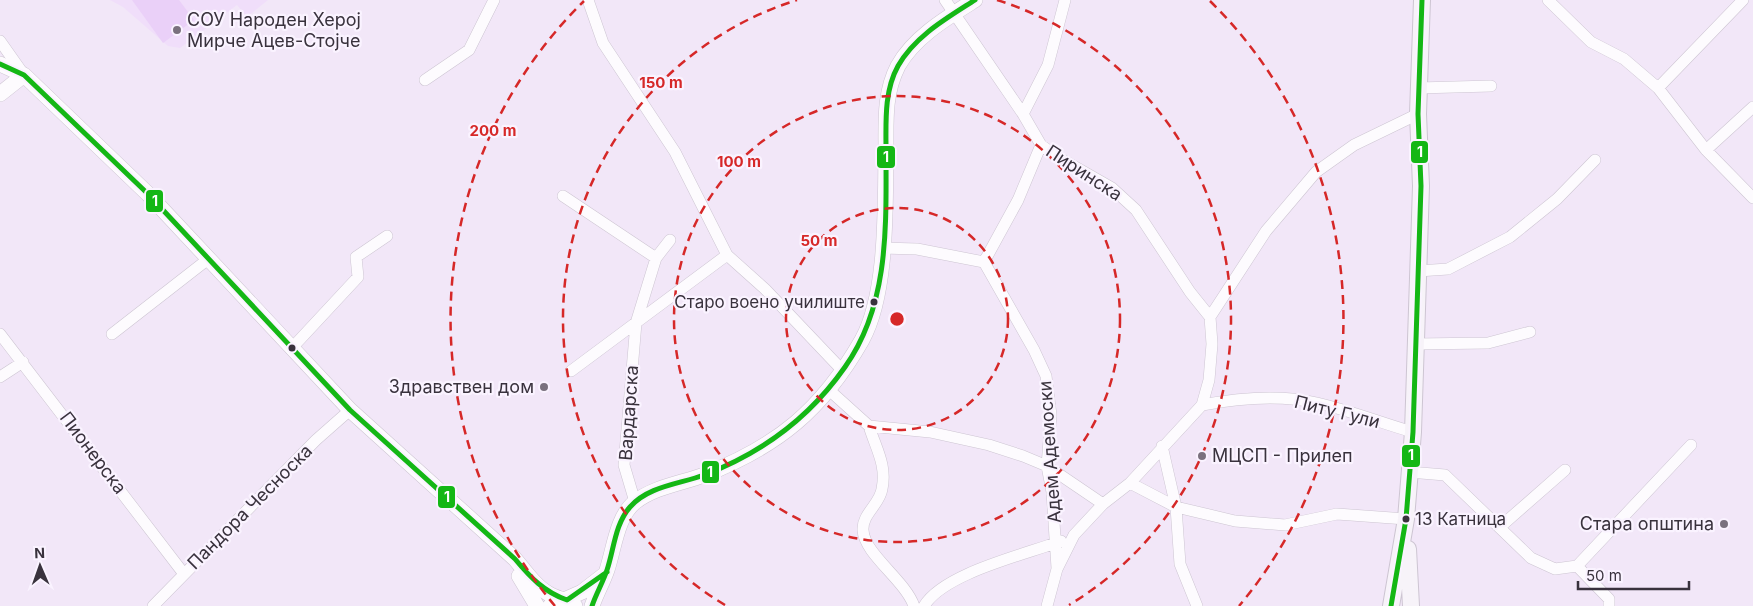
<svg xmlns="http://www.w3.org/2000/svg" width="1753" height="606" font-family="Inter,sans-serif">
  <rect width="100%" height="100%" fill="#f2e7f8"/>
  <!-- built -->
  <path fill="#f0defa" d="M 110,0 L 268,0 L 247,17 L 237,5 L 180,48 L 168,46 L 123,7 Z"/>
  <!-- pitch -->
  <path fill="#ead0f8" d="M 132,0 L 179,0 L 194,20 L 163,43 Z"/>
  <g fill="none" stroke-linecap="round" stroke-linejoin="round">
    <defs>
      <path id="minor" d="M 588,0 L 603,43 L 675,152 L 727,255 L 765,289 L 843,371
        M 945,0 L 1023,114 L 1041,145 L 1056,156 L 1112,188 L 1136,210 L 1190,292 L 1210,317
        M 1548,0 L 1591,42 L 1624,59 L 1658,88 L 1706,150 L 1753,198
        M 0,41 L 24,75
        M 425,80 L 469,50 L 494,0
        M 1418,88 L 1491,86
        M 1658,88 L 1743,0
        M 1023,114 L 1048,65 L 1065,0
        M 1706,150 L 1753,107
        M 563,196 L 656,258
        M 882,248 L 917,249 L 984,262
        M 984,262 L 1034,350 L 1046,376 L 1051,415 L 1047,466 L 1052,492 L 1057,568
        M 984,262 L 1018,200 L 1041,145
        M 1418,271 L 1448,269 L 1510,237 L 1557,199 L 1595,160
        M 0,334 L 184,574
        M 112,334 L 207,260
        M 1416,344 L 1488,343 L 1530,332
        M 291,349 L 358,277 L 356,257 L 387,236
        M 571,371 L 727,255
        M 0,377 L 23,362
        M 828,389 L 869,426 L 930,432 L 989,445 L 1023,456 L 1047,466 L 1103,504
        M 1202,405 C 1239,398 1279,394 1317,403 C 1349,410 1381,423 1413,432
        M 869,426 C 876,449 887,465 882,489 C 880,504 862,514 863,530 C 864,554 905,580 914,606
        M 1162,446 L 1176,507 L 1180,564 L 1197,606
        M 1409,472 L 1445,475 L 1531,558 L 1555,569 L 1577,566 L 1609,599 L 1609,606
        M 1130,483 L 1176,507 L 1235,521 L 1285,525 L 1337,514 L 1406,519
        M 635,502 L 624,465 L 636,323 L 656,258 L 670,240
        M 1500,527 L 1565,470
        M 1577,566 L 1691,445
        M 153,606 L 316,440 L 350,410
        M 924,606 C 944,573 1024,555 1061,541
        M 1047,606 L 1057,569 L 1074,535 L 1103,504 L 1130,483 L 1202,405 L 1209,380 L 1212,344 L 1210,317 L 1266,231 L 1316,172 L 1354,145 L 1418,114"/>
      <path id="tertiary" d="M 0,64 L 24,75 L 148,194 L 350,410 L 515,559 C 525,571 535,586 549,594 C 558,599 567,600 575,606
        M 0,94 L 24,75
        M 519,576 L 537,606
        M 550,606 L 582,592 L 604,575
        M 592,606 C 596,594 603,582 607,570 C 614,549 617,516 635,502 C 654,487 682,483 704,475 C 778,446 822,410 862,340 C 888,293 885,205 886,151 C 886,122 884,93 898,66 C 914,37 948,17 975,0"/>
      <path id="secondary" d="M 1408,549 L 1411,606
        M 1391,606 L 1406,519 L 1413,432 L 1421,186 L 1418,114 L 1422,0"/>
    </defs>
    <!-- minor casing -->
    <use href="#minor" stroke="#cdc5d2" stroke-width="12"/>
    <!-- tertiary casing -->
    <use href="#tertiary" stroke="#cdc5d2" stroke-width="16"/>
    <!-- secondary casing -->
    <use href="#secondary" stroke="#cdc5d2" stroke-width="18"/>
    <!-- minor -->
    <use href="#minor" stroke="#fdfbfe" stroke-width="11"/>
    <!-- tertiary -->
    <use href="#tertiary" stroke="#fdfbfe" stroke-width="15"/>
    <!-- secondary -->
    <use href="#secondary" stroke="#f7f3f9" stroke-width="16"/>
    <defs>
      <path id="bus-1" d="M 0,64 L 24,75 L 148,194 L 350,410 L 515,559 C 530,577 544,592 567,600 L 607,572
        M 592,606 C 596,594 603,582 607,570 C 614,549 615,524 630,507 C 648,486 680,484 704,475 C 762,453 810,417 845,367 C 890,304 886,224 886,150 C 886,122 884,91 898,66 C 915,36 947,18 975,0
        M 1391,606 L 1406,519 L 1413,432 L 1421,186 L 1418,114 L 1422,0"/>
    </defs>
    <!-- bus-1 casing -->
    <use href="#bus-1" stroke="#faf3ff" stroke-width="9"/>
    <!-- bus-1 -->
    <use href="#bus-1" stroke="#14b715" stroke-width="5"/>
  </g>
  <!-- distance rings -->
  <g fill="none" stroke="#d62828" stroke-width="2.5" stroke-dasharray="9 6">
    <circle cx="897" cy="319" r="111"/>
    <circle cx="897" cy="319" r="223"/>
    <path d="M725 605A334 334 0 0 1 797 0M997 0A334 334 0 0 1 1069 605"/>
    <path d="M555 606A446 446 0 0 1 584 1M1210 1A446 446 0 0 1 1239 606"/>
  </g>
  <!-- markers -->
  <g fill="#7a717e" stroke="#faf3ff" stroke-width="2">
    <circle cx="177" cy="30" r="5"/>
    <circle cx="544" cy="387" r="5"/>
    <circle cx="1202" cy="456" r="5"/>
    <circle cx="1724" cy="524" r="5"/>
  </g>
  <g fill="#39323d" stroke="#faf3ff" stroke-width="2">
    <circle cx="874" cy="302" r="4.5"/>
    <circle cx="292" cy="348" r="4.5"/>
    <circle cx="1406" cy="519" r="4.5"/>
  </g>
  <g text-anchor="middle" stroke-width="4.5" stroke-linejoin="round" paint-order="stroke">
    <!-- bus labels -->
    <g font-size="17" fill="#39323d" stroke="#faf3ff" text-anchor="end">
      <text x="865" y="308">Старо воено училиште</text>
      <text x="1415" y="525" text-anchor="start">13 Катница</text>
    </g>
    <!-- poi labels -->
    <g font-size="18" fill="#39323d" stroke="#faf3ff" text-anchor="start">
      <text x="187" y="26">СОУ Народен Херој<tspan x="187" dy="21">Мирче Ацев-Стојче</tspan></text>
      <text x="534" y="393" text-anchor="end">Здравствен дом</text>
      <text x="1212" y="462">МЦСП - Прилеп</text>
      <text x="1714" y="530" text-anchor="end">Стара општина</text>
    </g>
    <!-- street labels -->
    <g font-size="18" fill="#39323d" stroke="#faf3ff">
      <text transform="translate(1084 173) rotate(33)" y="6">Пиринска</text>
      <text transform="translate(1337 412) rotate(14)" y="6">Питу Гули</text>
      <text transform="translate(629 413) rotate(-86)" y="6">Вардарска</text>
      <text transform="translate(1050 452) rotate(-94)" y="6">Адем Адемоски</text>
      <text transform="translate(93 453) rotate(53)" y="6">Пионерска</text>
      <text transform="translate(250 507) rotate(-45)" y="6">Пандора Чесноска</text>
    </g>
  </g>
  <circle cx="897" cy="319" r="8" fill="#d62828" stroke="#faf3ff" stroke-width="2.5"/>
  <g font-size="15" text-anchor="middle" font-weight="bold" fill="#d62828" stroke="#faf3ff" stroke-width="4.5" stroke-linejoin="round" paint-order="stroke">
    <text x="661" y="88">150 m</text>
    <text x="493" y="136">200 m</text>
    <text x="739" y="167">100 m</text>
    <text x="819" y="246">50 m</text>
  </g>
  <g stroke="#faf3ff" stroke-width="2">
    <rect x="1410" y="140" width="19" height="24" rx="5" fill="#14b715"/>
    <rect x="876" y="145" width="20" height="24" rx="5" fill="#14b715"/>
    <rect x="145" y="189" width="19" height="24" rx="5" fill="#14b715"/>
    <rect x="1401" y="444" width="20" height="24" rx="5" fill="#14b715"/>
    <rect x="701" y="460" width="19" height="24" rx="5" fill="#14b715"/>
    <rect x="437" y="485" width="19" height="24" rx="5" fill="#14b715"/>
  </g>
  <g font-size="14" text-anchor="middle" font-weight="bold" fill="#fff">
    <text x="1420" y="157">1</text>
    <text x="886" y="162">1</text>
    <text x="155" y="206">1</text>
    <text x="1411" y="460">1</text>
    <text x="710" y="477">1</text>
    <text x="447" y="502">1</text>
  </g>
  <!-- north arrow -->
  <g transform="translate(40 566) rotate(358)" stroke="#faf3ff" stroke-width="4" paint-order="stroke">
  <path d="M0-4L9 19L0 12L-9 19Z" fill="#39323d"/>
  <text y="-8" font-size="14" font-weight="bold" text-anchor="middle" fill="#39323d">N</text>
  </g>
  <!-- scale -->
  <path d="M1578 581v8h111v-8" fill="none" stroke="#39323d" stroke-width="2.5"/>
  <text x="1586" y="581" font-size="15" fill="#39323d" stroke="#faf3ff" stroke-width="4" paint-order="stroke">50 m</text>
</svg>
